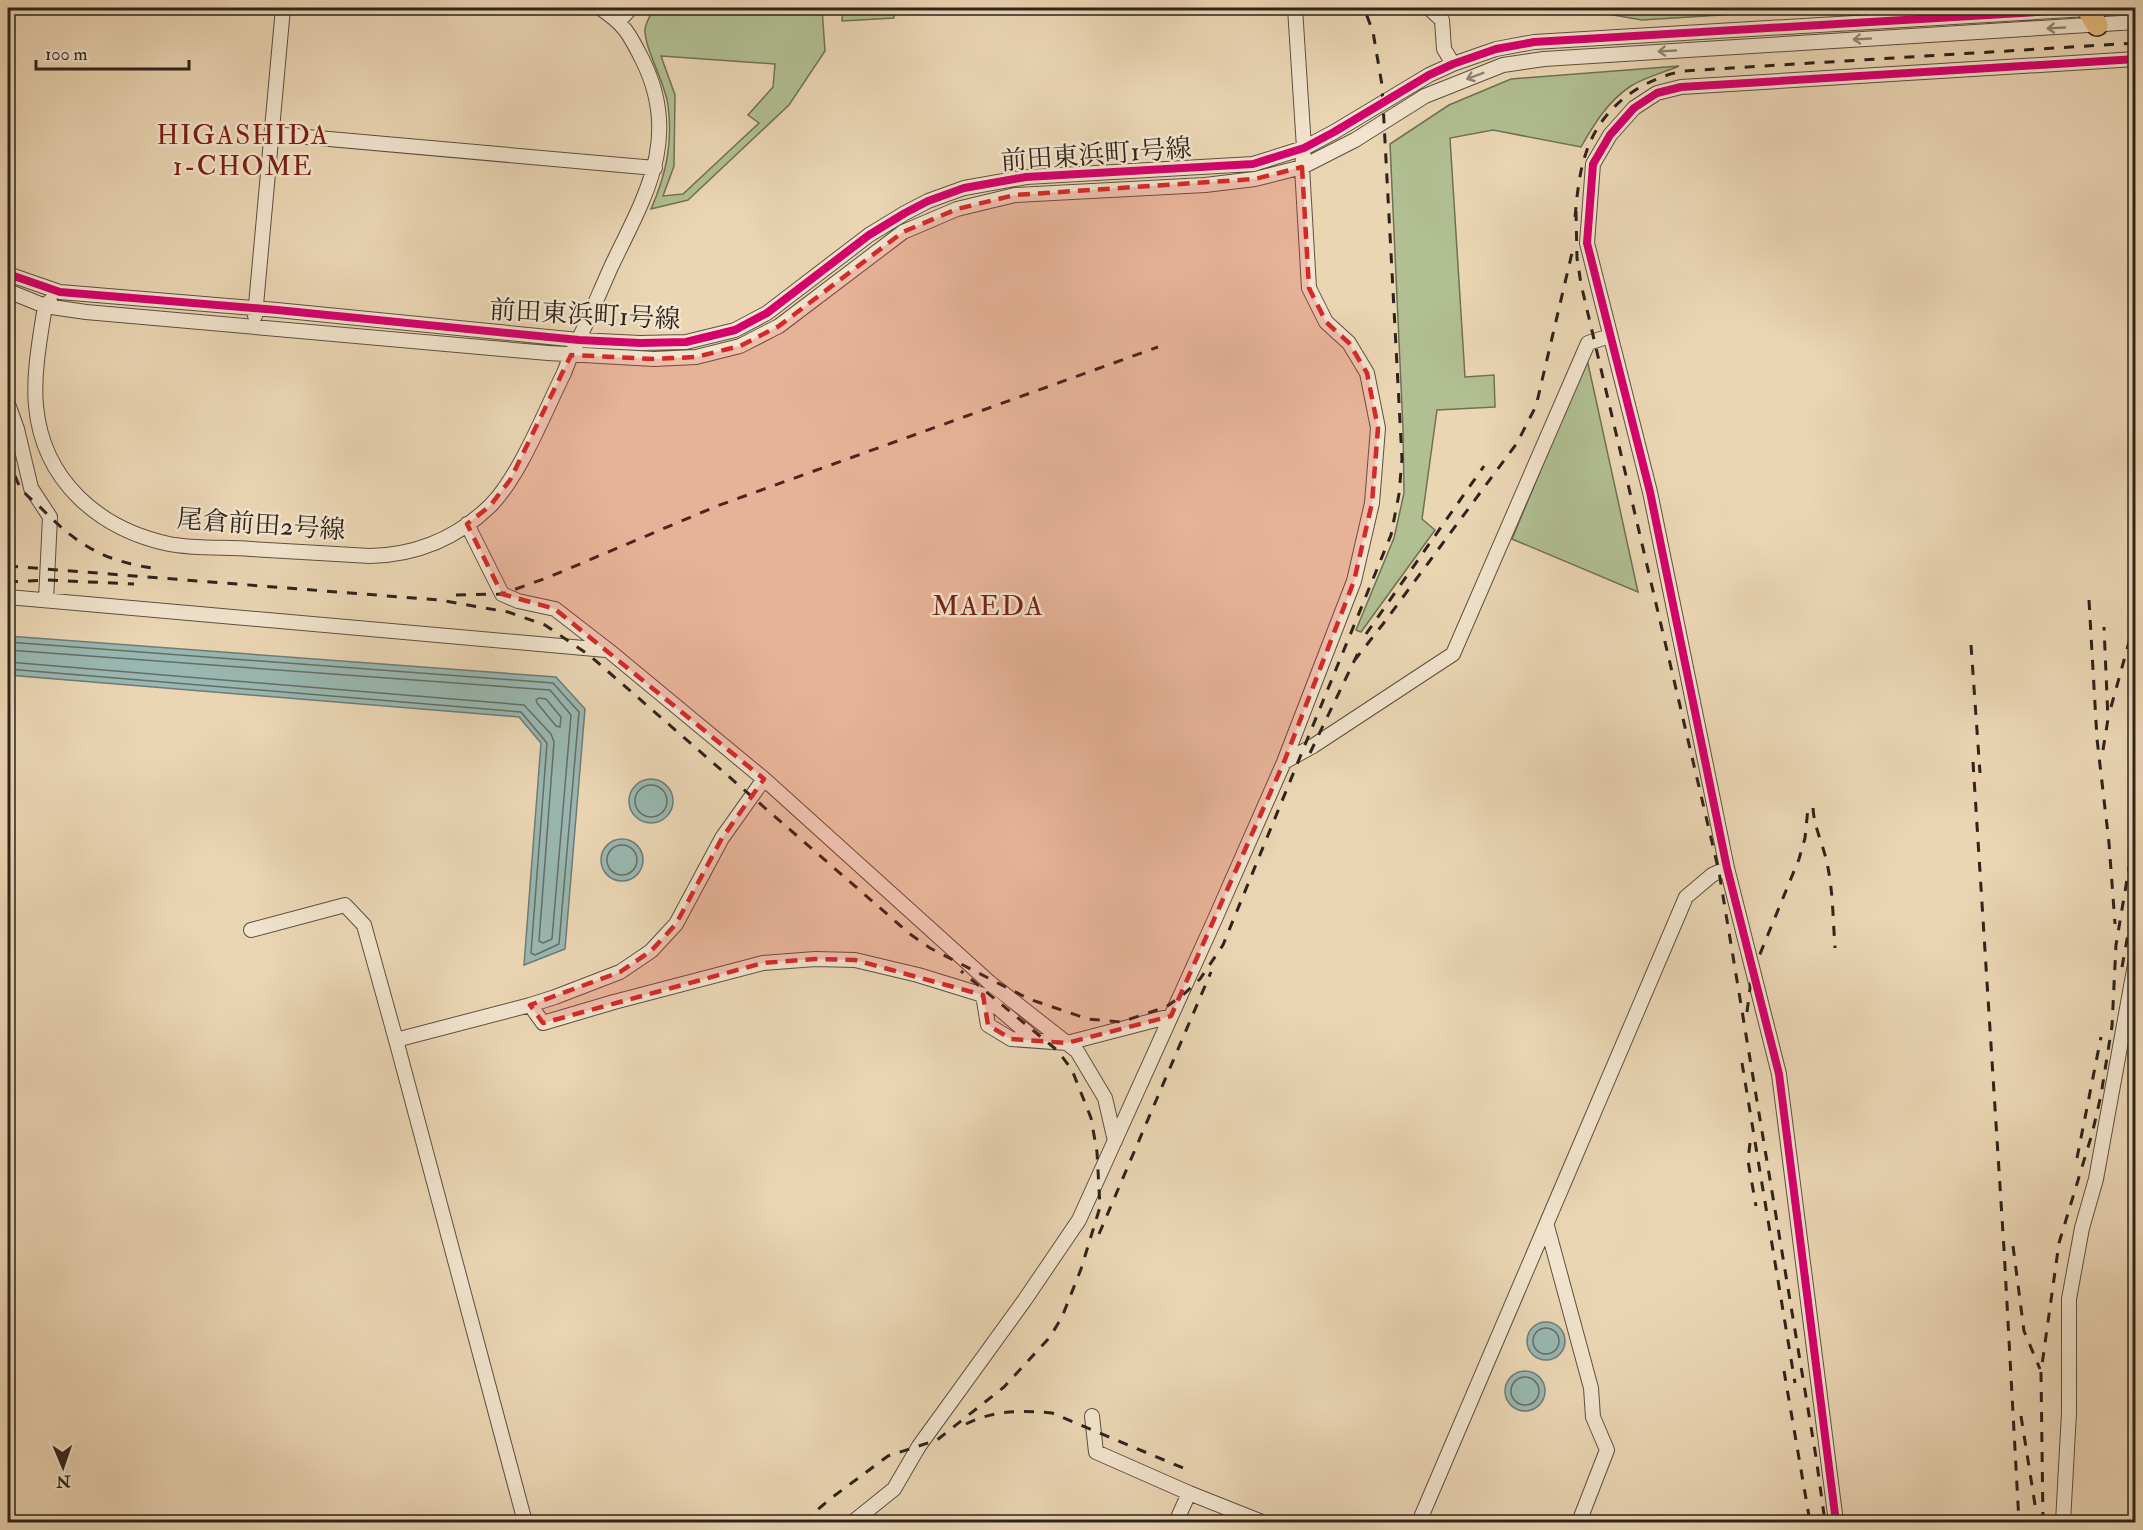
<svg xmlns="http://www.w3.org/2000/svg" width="2143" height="1530" font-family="'IM FELL Double Pica','Noto Serif JP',serif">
  <rect width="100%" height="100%" fill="#ebd6b4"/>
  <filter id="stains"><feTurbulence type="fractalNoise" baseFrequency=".00333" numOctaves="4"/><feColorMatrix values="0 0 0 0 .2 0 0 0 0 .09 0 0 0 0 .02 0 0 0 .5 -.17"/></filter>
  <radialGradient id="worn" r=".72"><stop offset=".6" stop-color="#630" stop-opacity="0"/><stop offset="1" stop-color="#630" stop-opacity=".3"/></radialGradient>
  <!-- green -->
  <path fill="#b1bf92" stroke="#707156" stroke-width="1.5" fill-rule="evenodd" d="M 654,8 L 822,8 L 825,51 L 789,105 L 688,200 L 651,209 C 666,175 673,143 668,105 C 665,82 644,48 645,29 C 646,22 651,14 654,8 ZM 661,56 L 775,64 L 773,87 L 748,115 L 759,123 L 683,194 L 663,196 L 674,166 L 675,95 Z
    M 843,8 L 893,8 L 894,18 L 842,21 Z
    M 1573,8 L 1738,8 L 1737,14 L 1642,20 Z
    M 1679,66 C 1663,73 1645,77 1631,86 C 1608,101 1594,124 1581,147 L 1493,130 L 1450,138 L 1465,377 L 1494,375 L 1495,407 L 1437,410 L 1422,519 L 1435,530 L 1361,632 L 1356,630 L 1394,538 L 1404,493 L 1403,429 L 1390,144 L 1449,105 L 1511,79 Z
    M 1587,359 L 1638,592 L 1512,539 Z"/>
  <!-- water -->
  <path fill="#99b8b2" stroke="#6e7c76" stroke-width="1.5" d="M 8,636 L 556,677 L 585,709 L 565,949 L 524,965 L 541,743 L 519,717 L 8,675 Z
    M629 801a22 22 0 1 1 44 0a22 22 0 1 1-44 0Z
    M601 860a21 21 0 1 1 42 0a21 21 0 1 1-42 0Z
    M1527 1341a19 19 0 1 1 38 0a19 19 0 1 1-38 0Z
    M1505 1391a20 20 0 1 1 40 0a20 20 0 1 1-40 0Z"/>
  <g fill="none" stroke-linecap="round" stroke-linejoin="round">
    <!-- shore -->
    <path stroke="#646e66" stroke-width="1.5" d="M 8,642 L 553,683 L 579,712 L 559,944 L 535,955 L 531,953 L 547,743 L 521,712 L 8,669
      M 8,650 L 550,690 L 571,715 L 552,939 L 543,943 L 539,941 L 554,742 L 551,734 L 524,705 L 8,662
      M 539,698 L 546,699 L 561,717 L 560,727 L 556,726 L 537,703 L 536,700 Z
      M635 801a16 16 0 1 1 32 0a16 16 0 1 1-32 0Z
      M607 860a15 15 0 1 1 30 0a15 15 0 1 1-30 0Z
      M1533 1341a13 13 0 1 1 26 0a13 13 0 1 1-26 0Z
      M1511 1391a14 14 0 1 1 28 0a14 14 0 1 1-28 0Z"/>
    <defs>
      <path id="minor" d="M 1429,8 L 1442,20 L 1444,49 L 1453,64
        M 619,21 L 631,8
        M 273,134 L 655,168
        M 8,274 L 60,292 L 277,310 L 579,340 L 640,343 L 686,342 L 735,330 L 767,313 L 869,235 L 905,213 L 928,201 L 964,188 L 1026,177 L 1253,164 L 1304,148 L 1334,132 L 1429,75 L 1453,64 L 1496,49 L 1534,42 L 2087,9 L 2136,8
        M 8,291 L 45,306 L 86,312 L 548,353 L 654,359 L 696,357 L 740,346 L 779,326 L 903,232 L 957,209 L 1015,195 L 1205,185 L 1255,179 L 1302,167 L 1355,140 L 1425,96 L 1503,65 L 1544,59 L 2136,22
        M 50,301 L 45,306 C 40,338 33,374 36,406 C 43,481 99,529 169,544 C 195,549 225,547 251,549 C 291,551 330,554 370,556 C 416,555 457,538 490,506 C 520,476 545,411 564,373 L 571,355 C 586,326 598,296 611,267 C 645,196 682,138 642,59 C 629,33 624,24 600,8
        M 255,316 L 283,8
        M 8,404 L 17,429 L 31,488 L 50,517 L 46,600
        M 467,524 L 502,594 L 518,601 L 555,609 L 608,650 L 764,779 L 989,982 L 1077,1051 L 1105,1098 L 1115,1141
        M 8,597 L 606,650
        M 1284,762 L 1313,746 L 1453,654 L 1588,343 L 1610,336
        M 251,930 L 345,905 L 364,925 L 396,1040
        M 983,995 L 988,1025 L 1011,1039 L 1067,1043 L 1171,1016
        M 530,1005 L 543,1023 L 614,1002 L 763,963 L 815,959 L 855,960 L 918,975 L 983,995 L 1036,1040
        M 1547,1226 L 1591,1388 L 1593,1417 L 1607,1450 L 1579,1522
        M 1092,1416 L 1096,1452 L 1189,1493
        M 525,1522 L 396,1040 L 530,1005 L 555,997 L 620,972 L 651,951 L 676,924 L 722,838 L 764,779
        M 853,1522 L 894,1489 L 919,1446 L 1024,1301 L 1079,1220 L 1215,919 L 1284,762 L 1354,581 L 1372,503 L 1378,428 L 1367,373 L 1349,343 L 1326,322 L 1309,288 L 1302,167 L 1304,148 L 1295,8
        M 1176,1522 L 1189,1493 L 1262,1522
        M 1419,1522 L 1686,897 L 1712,875 L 1727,868
        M 1836,1522 L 1779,1074 L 1727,868 L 1650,492 L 1587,243 L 1593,164 L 1610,135 L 1634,108 L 1657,93 L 1681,87 L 2136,59
        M 2063,1522 L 2069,1413 L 2069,1299 L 2082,1228 L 2096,1179 L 2136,959"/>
      <path id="highway" d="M 2087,8 L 2097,25"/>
    </defs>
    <!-- minor casing -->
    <use href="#minor" stroke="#5d5041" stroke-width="16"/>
    <!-- highway casing -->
    <use href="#highway" stroke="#2e231b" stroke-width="24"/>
    <!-- minor -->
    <use href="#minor" stroke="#f2e4ce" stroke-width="14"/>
    <!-- highway -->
    <use href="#highway" stroke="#e6bb7a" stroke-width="21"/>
    <!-- rail -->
    <path stroke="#2e231b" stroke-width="3" stroke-dasharray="10 10" stroke-linecap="butt" d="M 1576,211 L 1577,258 L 1581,284 L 1719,872 L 1816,1457 L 1825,1522
      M 1575,217 C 1577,197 1579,172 1586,153 C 1600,109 1639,80 1683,71 L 2136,43
      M 8,457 C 12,466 15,478 20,487 C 25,495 36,503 43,510 C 80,547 106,562 159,569
      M 8,566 L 439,600 L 508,612 L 545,625 L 589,655 L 910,934 L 930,948 L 1029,999 L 1088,1019 L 1121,1022 L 1166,1007 L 1184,994 L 1200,979 L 1223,945 L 1391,535 L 1399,494 L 1402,459 L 1382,85 L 1373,32 L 1364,8
      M 8,582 L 46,580 L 134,584
      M 456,595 L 502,594 L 549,577 L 717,506 L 1158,347
      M 2089,600 L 2097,739 L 2109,843 L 2115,924
      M 1366,634 L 1484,466
      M 1971,645 L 1980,773
      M 1354,661 L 1383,624 L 1517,443 L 1536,406 L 1572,253
      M 2111,707 L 2136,617
      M 2103,750 L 2108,719 L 2104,627
      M 1310,753 L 1358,653
      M 1973,762 L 2004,1249 L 2019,1522
      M 1813,808 C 1814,827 1823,844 1827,863 C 1833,890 1833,920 1835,948
      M 2122,967 L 2136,890
      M 1747,1012 L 1753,965 L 1760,954 L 1799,859 L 1805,838 L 1808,808
      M 1742,1063 L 1795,1383
      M 1750,1143 L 1748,1161 L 1756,1206
      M 2077,1158 L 2101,1037
      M 1099,1234 L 1211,972
      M 2013,1246 L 2024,1331 L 2040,1369
      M 1784,1371 L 1810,1522
      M 2021,1416 L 2036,1511
      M 966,1424 C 994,1410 1021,1410 1052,1413 L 1183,1468
      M 803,1522 L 830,1499 L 888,1456 L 937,1440 L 1004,1387 L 1050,1337 L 1062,1317 L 1081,1269 L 1100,1207 L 1097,1152 L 1091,1118 L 1072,1070 L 1058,1051 L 961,971
      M 2043,1522 L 2041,1372 L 2059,1243 L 2092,1134 L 2101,1095 L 2112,1026 L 2116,945 L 2136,826"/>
    <defs>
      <path id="cycleway" d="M 8,274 L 60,292 L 277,310 L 579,340 L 640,343 L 686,342 L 735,330 L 767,313 L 869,235 L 905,213 L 928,201 L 964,188 L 1026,177 L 1253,164 L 1304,148 L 1334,132 L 1429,75 L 1453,64 L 1496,49 L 1534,42 L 2087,9 L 2136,8
        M 1836,1522 L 1779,1074 L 1727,868 L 1650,492 L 1587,243 L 1593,164 L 1610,135 L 1634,108 L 1657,93 L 1681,87 L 2136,59"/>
    </defs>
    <!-- cycleway casing -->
    <use href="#cycleway" stroke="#f2e4ce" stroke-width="11"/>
    <!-- cycleway -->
    <use href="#cycleway" stroke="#d6006c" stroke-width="8"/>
  </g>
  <!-- one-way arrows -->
  <defs><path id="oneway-shaft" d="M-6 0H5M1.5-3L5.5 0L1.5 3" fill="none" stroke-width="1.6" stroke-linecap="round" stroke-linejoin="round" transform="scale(1.5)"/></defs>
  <g stroke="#908474">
    <use href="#oneway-shaft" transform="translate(2056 28) rotate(177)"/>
    <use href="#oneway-shaft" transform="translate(1862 39) rotate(177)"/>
    <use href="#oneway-shaft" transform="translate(1667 51) rotate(177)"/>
    <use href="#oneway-shaft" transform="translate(1475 76) rotate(159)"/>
  </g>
  <!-- marked area -->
  <path fill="#d62828" fill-opacity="0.2" stroke="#d62828" stroke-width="4.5" stroke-dasharray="12 8" stroke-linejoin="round" d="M 1302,167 L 1309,288 L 1326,322 L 1349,343 L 1367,373 L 1378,428 L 1372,503 L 1354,581 L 1284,762 L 1171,1016 L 1067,1043 L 1011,1039 L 988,1025 L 983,995 L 855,960 L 815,959 L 763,963 L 543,1023 L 530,1005 L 620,972 L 651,951 L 676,924 L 722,838 L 764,779 L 555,609 L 502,594 L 467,524 L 490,506 L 510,480 L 571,355 L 654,359 L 696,357 L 740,346 L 779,326 L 903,232 L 957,209 L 1015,195 L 1255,179 Z"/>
  <g text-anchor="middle" stroke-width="5" stroke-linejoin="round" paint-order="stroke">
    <!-- street labels -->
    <g font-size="26" fill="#2e231b" stroke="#f2e4ce">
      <text transform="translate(1096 154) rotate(-4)" y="9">前田東浜町1号線</text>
      <text transform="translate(585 314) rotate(3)" y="9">前田東浜町1号線</text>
      <text transform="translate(261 524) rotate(4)" y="9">尾倉前田2号線</text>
    </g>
    <!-- neighbourhood labels -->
    <g font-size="27" letter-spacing="1.5" fill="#7a1f14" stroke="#f2e4ce">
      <text x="243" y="144">HIGASHIDA<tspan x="243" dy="31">1-CHOME</tspan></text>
    </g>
    <!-- quarter labels -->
    <g font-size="28" letter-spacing="1.5" fill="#7a1f14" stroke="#f2e4ce">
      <text x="988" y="615">MAEDA</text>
    </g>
  </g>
  <!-- margin -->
  <rect width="2143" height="1530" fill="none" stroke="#ebd6b4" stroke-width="30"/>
  <rect x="9" y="9" width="2125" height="1512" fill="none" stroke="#2e231b" stroke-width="3"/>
  <rect x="15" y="15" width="2113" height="1500" fill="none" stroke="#2e231b" stroke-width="1.5"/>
  <!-- north arrow -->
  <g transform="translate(63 1467) rotate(178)" stroke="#f2e4ce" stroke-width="4.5" paint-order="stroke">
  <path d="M0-4.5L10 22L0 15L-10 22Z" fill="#2e231b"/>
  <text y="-9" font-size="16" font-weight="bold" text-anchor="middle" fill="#2e231b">N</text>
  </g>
  <!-- scale -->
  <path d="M36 60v9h153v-9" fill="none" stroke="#2e231b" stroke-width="3"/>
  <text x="45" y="60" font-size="18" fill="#2e231b" stroke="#f2e4ce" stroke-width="4.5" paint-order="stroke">100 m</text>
  <rect width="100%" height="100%" filter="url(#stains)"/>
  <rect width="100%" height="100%" fill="url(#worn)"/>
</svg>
